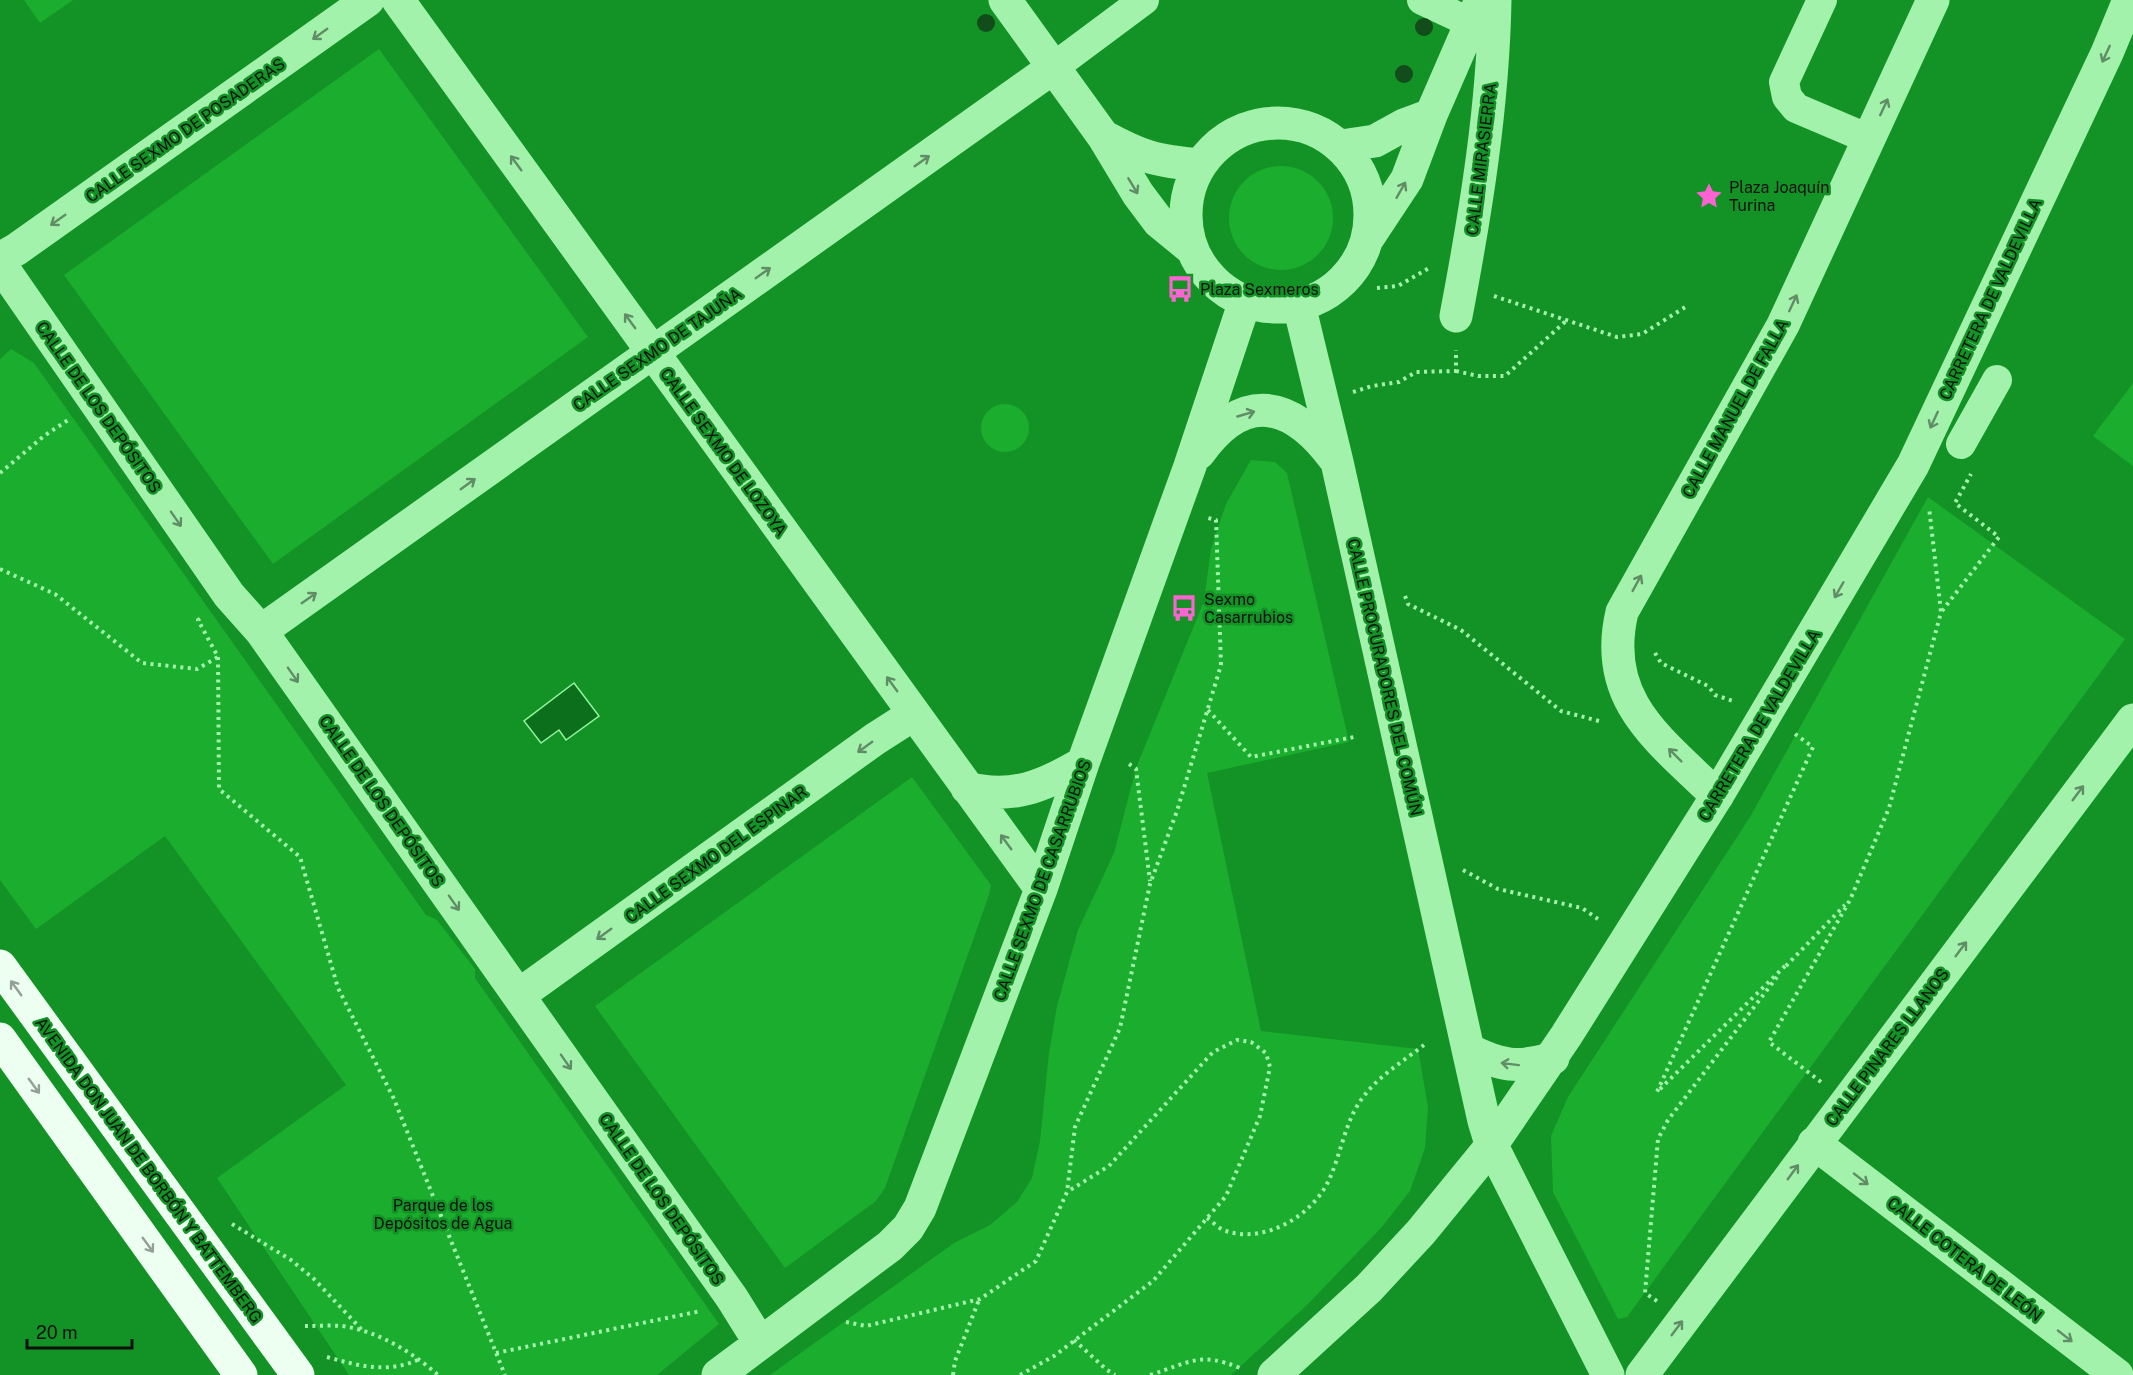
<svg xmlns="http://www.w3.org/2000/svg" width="2133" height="1375" font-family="'Public Sans',sans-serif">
  <rect width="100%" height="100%" fill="#139325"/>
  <!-- green -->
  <path fill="#1bad2d" d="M 24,0 L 73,0 L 40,23 Z
    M 379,49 L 588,337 L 273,564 L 64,275 Z
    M1229 218a52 52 0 1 1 104 0a52 52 0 1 1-104 0Z
    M 11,349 L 34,363 L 426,915 L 437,920 L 475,969 L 475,978 L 719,1324 L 657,1375 L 349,1375 L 217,1178 L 346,1085 L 165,836 L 36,929 L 0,880 L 0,359 Z
    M 2133,383 L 2133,466 L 2093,436 Z
    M981 428a24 24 0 1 1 48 0a24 24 0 1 1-48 0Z
    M 1251,460 L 1275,462 L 1287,473 L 1349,742 L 1207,773 L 1261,1031 L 1418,1049 L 1428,1107 L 1425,1148 L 1410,1191 L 1381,1228 L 1309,1303 L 1231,1375 L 770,1375 L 954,1243 L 990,1225 L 1017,1202 L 1032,1178 L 1040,1141 L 1049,1053 L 1057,1006 L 1078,930 L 1114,853 L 1136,768 L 1204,601 L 1211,549 L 1226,504 Z
    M 1928,497 L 2125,639 L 1627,1317 L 1618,1319 L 1553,1192 L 1551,1136 L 1568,1097 L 1750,817 Z
    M 912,777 L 991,885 L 989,895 L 885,1188 L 876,1201 L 785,1268 L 595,1006 Z"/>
  <!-- water -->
  <path fill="#0c6f1b" stroke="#93f59e" stroke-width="1.5" d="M 574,683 L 599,716 L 566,740 L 559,730 L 541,743 L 524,721 Z"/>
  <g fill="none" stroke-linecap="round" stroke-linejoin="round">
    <!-- path -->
    <path stroke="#a2f2ab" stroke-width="4" stroke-dasharray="3 4.5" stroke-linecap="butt" d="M 1377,288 L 1398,286 L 1431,267
      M 1494,296 L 1617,337 L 1642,334 L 1687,306
      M 1456,371 L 1478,376 L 1505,376 L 1566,321
      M 1353,392 L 1372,386 L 1399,382 L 1416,372 L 1456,371 L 1456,350
      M 0,473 L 44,436 L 68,420
      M 0,569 L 55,594 L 142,663 L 197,669 L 218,657 L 198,620 L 203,616
      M 1405,596 L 1408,604 L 1461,630 L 1561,711 L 1599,721 L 1602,720
      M 1942,611 L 1999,537 L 1955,503 L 1971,474
      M 1655,653 L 1661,663 L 1708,686 L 1715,695 L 1733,701
      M 218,657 L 219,789 L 300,857 L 338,988 L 394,1099 L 505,1375
      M 1208,710 L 1251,757 L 1354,737
      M 1129,764 L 1136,769 L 1150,881
      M 1463,870 L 1498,889 L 1582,908 L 1598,919
      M 1785,966 L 1657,1092 L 1813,747 L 1795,734
      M 1786,966 L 1845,905
      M 1821,1082 L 1769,1042 L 1850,900 L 1889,808 L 1941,612 L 1929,507
      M 1207,1218 C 1213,1222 1219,1229 1226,1231 C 1265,1244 1312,1216 1329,1180 C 1340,1156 1345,1124 1359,1103 C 1375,1078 1401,1063 1424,1045
      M 232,1224 L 291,1260 L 314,1279 L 363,1331
      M 1657,1301 L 1645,1293 L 1658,1139 L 1668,1120 L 1777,977
      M 846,1322 L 866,1326 L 980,1299 L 1036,1261 L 1067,1192 L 1075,1127 L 1120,1028 L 1150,884 L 1177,811 L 1221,665 L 1216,520 L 1208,518
      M 305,1326 C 317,1326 330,1325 342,1326 C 378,1331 412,1352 438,1375
      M 1074,1340 L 1107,1370 L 1115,1375
      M 496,1353 L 701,1311
      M 327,1357 C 359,1366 388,1374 420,1359
      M 953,1375 L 955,1361 L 979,1300
      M 1020,1375 L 1054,1356 L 1153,1281 L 1226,1196 L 1260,1116 L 1270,1067 L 1266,1053 L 1251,1042 L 1237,1040 L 1213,1052 L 1109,1166 L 1067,1192
      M 1150,1375 C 1189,1363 1199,1351 1240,1368"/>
    <!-- pedestrian -->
    <path stroke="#a2f2ab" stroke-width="30" d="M 1422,0 L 1471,23
      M 1822,0 L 1784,82 L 1787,97 L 1796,108 L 1869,139
      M 1054,67 L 1144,0
      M 1961,444 L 1997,380"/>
    <!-- minor -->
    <path stroke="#a2f2ab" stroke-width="33" d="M 398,0 L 1041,889
      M 1005,0 L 1103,136 L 1138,194 L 1159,222 L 1192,249
      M1186 215a92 92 0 1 1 184 0a92 92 0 1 1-184 0Z
      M 1103,136 C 1141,157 1156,161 1200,165
      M 1341,146 L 1375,141 L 1404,125 L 1431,115
      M 1368,238 L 1407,179 L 1431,115 L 1481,0
      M 0,259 L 17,249 L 368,0
      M 0,264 L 229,595 L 261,631 L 732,1298 L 760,1343
      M 1299,305 L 1337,462 L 1484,1121 L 1491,1144 L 1608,1375
      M 1456,316 C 1476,211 1493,107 1495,0
      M 1199,453 C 1244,390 1291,401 1334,458
      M 261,631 L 1054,67
      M 967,788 C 1012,800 1044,786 1083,763
      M 1717,796 C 1660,740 1601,701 1622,612 L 1783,325 L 1933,0
      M 519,995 L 875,739 L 914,714
      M 1469,1050 C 1501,1066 1518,1069 1553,1058
      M 1814,1143 L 2117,1375
      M 718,1375 L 890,1246 L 908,1228 L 920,1208 L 1041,889 L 1083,763 L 1190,466 L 1245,301
      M 1642,1375 L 2133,720"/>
    <!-- tertiary -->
    <path stroke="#a2f2ab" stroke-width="33" d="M 1274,1375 L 1369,1288 L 1421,1232 L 1488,1150 L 1566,1036 L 1717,796 L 1913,465 L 2107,53 L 2129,0"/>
    <!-- primary -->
    <path stroke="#ecfff0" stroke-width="33" d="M 0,966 L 298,1375
      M 0,1039 L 241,1375"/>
  </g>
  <!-- trees -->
  <g fill="#124c1a">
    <circle cx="986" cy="23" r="9"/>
    <circle cx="1424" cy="27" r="9"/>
    <circle cx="1404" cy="74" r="9"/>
  </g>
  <!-- one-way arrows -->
  <defs><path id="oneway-shaft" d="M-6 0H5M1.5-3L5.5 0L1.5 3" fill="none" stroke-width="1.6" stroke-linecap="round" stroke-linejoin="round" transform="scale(1.5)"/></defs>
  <g stroke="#618d66">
    <use href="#oneway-shaft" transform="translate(320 34) rotate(144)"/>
    <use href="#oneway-shaft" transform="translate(2106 54) rotate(115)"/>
    <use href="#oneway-shaft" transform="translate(1884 107) rotate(-65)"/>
    <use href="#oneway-shaft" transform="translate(922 161) rotate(-35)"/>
    <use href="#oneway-shaft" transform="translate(516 163) rotate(-126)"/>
    <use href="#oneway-shaft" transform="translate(1133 186) rotate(59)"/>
    <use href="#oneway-shaft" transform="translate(1401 190) rotate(-60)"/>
    <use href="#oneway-shaft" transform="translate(58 220) rotate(145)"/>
    <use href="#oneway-shaft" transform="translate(763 273) rotate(-35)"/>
    <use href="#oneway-shaft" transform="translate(1793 303) rotate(-65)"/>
    <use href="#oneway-shaft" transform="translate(630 321) rotate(-126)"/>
    <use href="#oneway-shaft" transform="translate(1246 414) rotate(-16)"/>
    <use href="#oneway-shaft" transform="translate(1934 420) rotate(115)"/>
    <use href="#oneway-shaft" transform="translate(468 484) rotate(-36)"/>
    <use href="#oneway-shaft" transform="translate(176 519) rotate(55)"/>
    <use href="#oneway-shaft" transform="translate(1637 583) rotate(-61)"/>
    <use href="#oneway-shaft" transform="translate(1839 590) rotate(120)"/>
    <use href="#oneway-shaft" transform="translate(309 598) rotate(-35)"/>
    <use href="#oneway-shaft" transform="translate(293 675) rotate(55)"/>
    <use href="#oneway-shaft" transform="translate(892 684) rotate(-126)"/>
    <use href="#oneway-shaft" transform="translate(865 747) rotate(144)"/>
    <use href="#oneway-shaft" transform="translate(1675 755) rotate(-135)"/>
    <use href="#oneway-shaft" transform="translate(2078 793) rotate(-53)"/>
    <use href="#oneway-shaft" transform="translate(1006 842) rotate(-126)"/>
    <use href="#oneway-shaft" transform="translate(454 903) rotate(55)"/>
    <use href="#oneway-shaft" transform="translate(604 934) rotate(144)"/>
    <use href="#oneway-shaft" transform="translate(1961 949) rotate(-53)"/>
    <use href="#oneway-shaft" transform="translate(566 1062) rotate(55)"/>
    <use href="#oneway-shaft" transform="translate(1510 1064) rotate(-173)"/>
    <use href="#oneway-shaft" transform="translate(1793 1172) rotate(-54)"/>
    <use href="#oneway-shaft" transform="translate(1861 1179) rotate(38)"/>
    <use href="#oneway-shaft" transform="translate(1677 1328) rotate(-53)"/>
    <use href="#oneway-shaft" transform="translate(2065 1336) rotate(38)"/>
  </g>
  <g stroke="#94a097">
    <use href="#oneway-shaft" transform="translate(16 988) rotate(-126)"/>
    <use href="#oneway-shaft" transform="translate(34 1086) rotate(54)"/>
    <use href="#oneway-shaft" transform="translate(148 1245) rotate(54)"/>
  </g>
  <!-- icons -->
  <defs>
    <symbol id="sight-bare" viewBox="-9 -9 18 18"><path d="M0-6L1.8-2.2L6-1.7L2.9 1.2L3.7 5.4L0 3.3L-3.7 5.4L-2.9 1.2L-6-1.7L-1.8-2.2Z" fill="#ff62d2" stroke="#139325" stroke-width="2.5" paint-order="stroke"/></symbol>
    <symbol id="bus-bare" viewBox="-9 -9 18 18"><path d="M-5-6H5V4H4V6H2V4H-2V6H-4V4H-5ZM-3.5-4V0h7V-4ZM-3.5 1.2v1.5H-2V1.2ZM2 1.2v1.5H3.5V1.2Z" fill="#ff62d2" stroke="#139325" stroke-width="2.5" paint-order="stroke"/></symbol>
  </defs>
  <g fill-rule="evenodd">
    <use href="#sight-bare" x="1690" y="177" width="38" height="38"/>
    <use href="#bus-bare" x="1161" y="270" width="38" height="38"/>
    <use href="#bus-bare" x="1165" y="589" width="38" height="38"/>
  </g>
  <g text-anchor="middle" stroke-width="5" stroke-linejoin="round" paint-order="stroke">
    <!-- street labels -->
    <g font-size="16" fill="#111" stroke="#139325">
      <text transform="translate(185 130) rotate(-35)" y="6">CALLE SEXMO DE POSADERAS</text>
      <text transform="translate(1481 159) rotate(-83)" y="6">CALLE MIRASIERRA</text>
      <text transform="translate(1990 299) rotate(-65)" y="6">CARRETERA DE VALDEVILLA</text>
      <text transform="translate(657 349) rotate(-35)" y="6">CALLE SEXMO DE TAJUÑA</text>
      <text transform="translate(99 407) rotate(55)" y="6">CALLE DE LOS DEPÓSITOS</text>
      <text transform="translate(1735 408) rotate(-61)" y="6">CALLE MANUEL DE FALLA</text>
      <text transform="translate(724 452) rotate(54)" y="6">CALLE SEXMO DE LOZOYA</text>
      <text transform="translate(1385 677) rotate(77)" y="6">CALLE PROCURADORES DEL COMÚN</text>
      <text transform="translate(1759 725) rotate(-59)" y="6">CARRETERA DE VALDEVILLA</text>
      <text transform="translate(382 801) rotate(55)" y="6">CALLE DE LOS DEPÓSITOS</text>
      <text transform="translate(716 854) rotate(-36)" y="6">CALLE SEXMO DEL ESPINAR</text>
      <text transform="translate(1042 880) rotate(-70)" y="6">CALLE SEXMO DE CASARRUBIOS</text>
      <text transform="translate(1887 1047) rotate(-53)" y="6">CALLE PINARES LLANOS</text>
      <text transform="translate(149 1170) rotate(54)" y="6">AVENIDA DON JUAN DE BORBÓN Y BATTEMBERG</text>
      <text transform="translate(662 1199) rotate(55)" y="6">CALLE DE LOS DEPÓSITOS</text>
      <text transform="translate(1965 1259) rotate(38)" y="6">CALLE COTERA DE LEÓN</text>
    </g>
    <!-- poi labels -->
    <g font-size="16" fill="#111" stroke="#139325" text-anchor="start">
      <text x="1729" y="193">Plaza Joaquín<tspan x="1729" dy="18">Turina</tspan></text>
      <text x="1200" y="295">Plaza Sexmeros</text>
      <text x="1204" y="605">Sexmo<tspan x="1204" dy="18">Casarrubios</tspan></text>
    </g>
    <!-- park labels -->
    <g font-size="16" fill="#111" stroke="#139325">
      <text x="443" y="1211">Parque de los<tspan x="443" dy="18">Depósitos de Agua</tspan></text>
    </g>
  </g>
  <!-- scale -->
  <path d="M27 1339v9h105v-9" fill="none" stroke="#111111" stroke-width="3"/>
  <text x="36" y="1339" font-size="18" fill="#111111" stroke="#139325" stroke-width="4.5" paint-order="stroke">20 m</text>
</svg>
